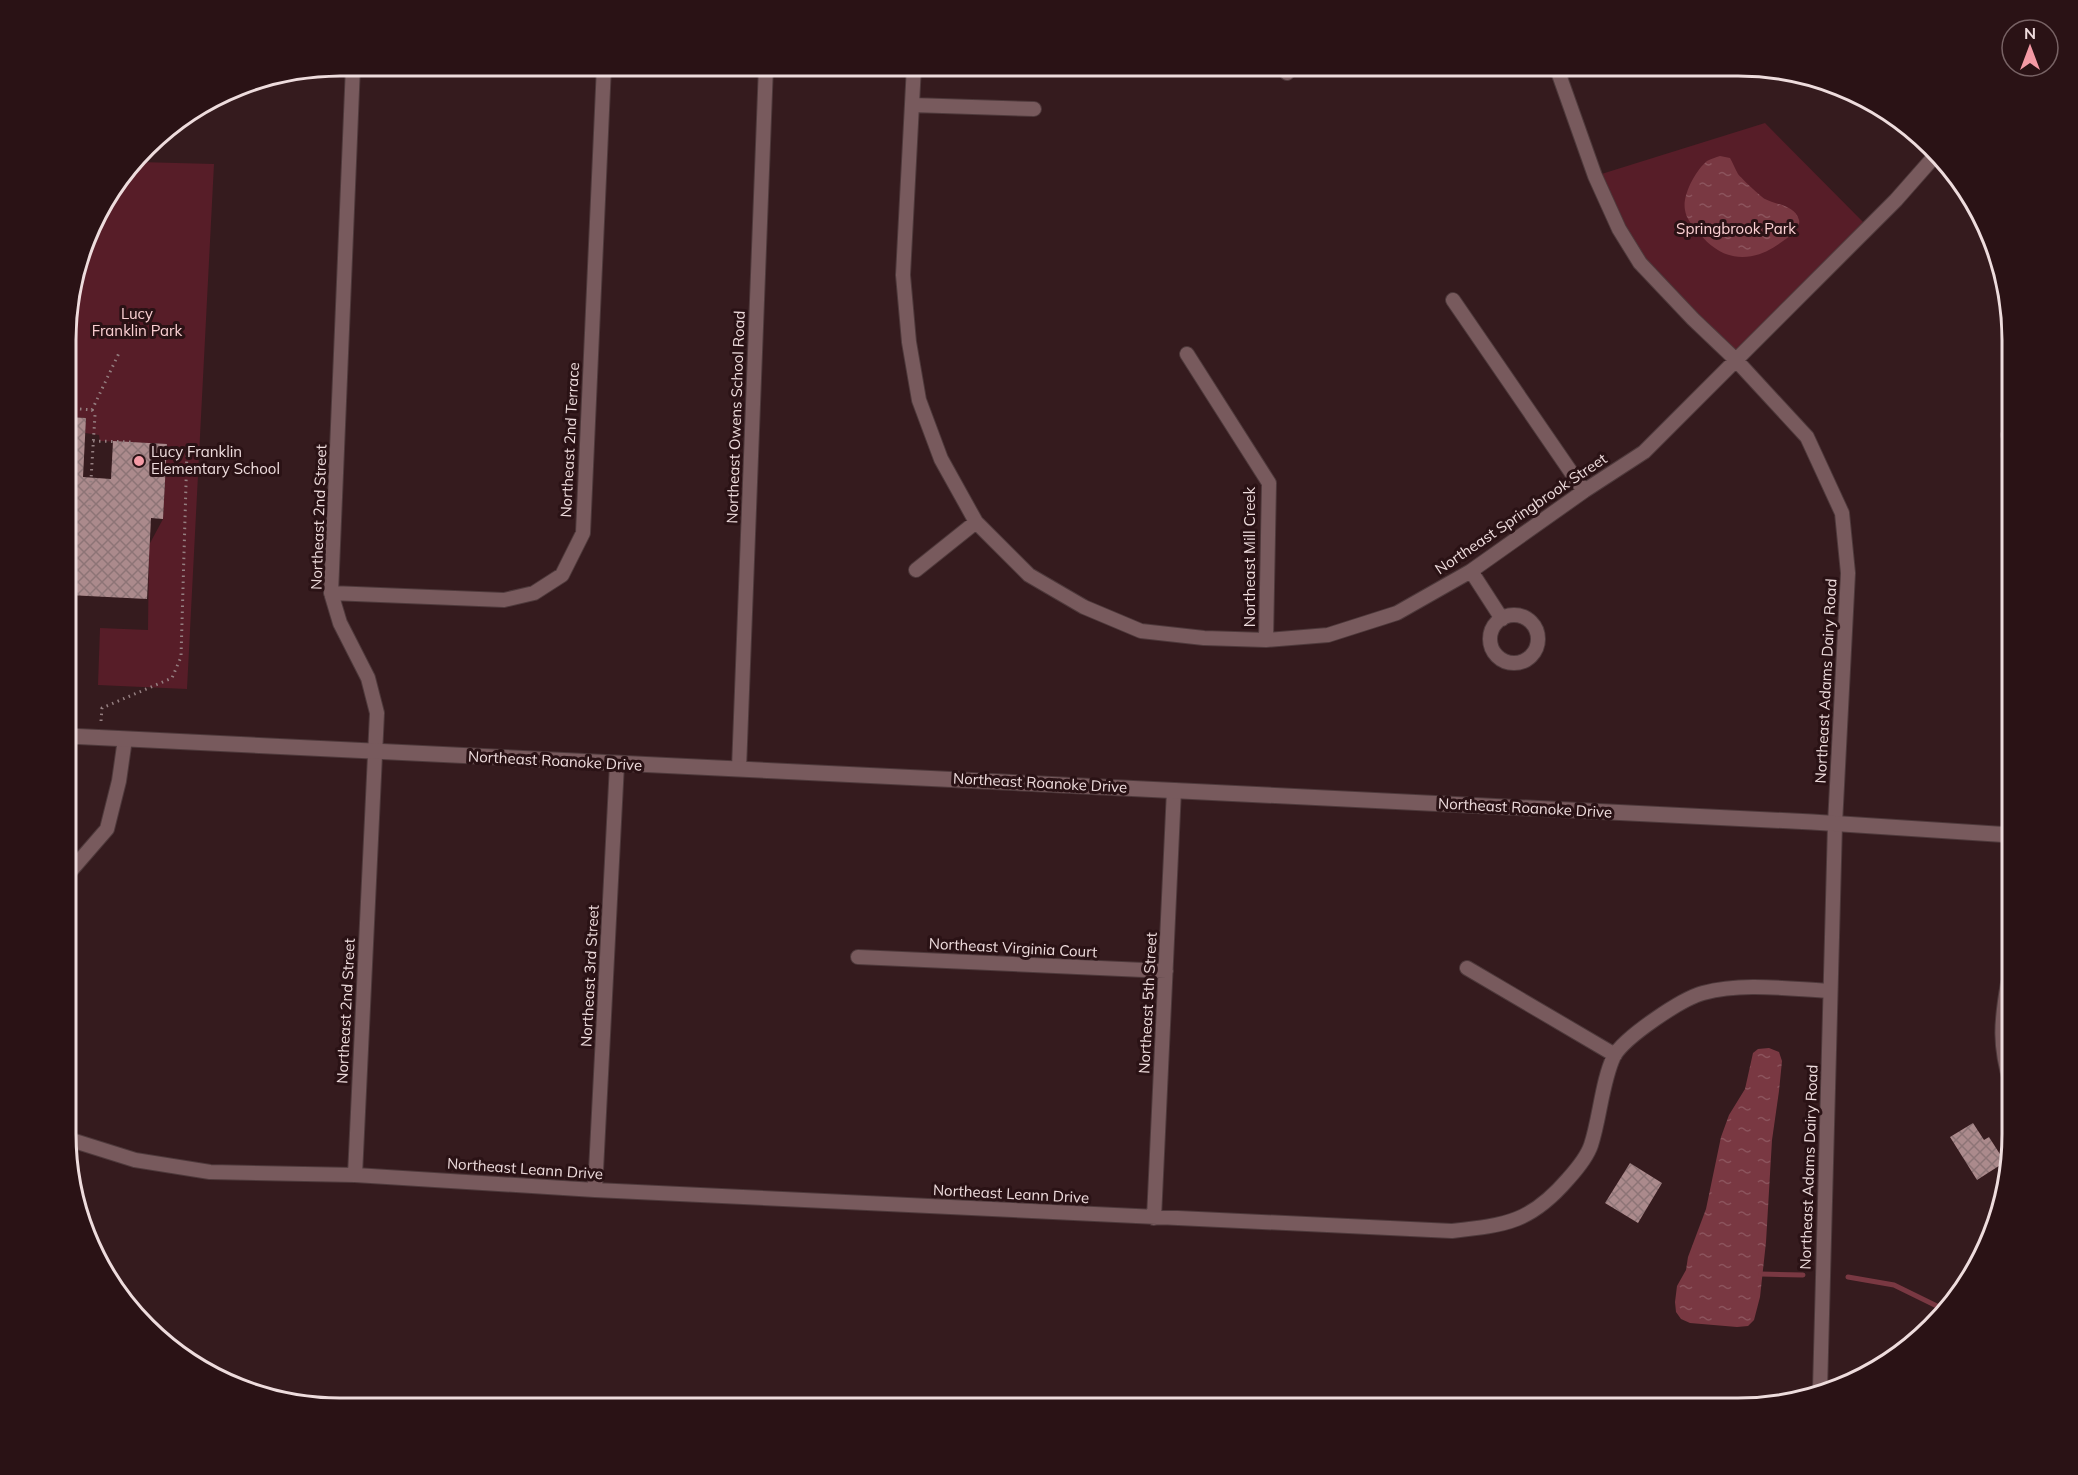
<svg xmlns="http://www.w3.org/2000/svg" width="2078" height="1475" font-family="Mulish,sans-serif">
  <defs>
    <pattern id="water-ripples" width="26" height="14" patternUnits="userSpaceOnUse" patternTransform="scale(1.5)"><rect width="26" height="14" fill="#793842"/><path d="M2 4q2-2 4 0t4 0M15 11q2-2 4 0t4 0" fill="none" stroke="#8c545d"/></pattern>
    <pattern id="building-cross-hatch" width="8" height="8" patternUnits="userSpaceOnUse" patternTransform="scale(1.5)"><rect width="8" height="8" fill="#ab8a8c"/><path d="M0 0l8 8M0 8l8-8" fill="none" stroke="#8d7476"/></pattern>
  </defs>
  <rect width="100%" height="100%" fill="#351b1e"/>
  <!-- green -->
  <path fill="#571d28" d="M 1765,123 L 1868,227 L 1736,360 L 1640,263 L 1595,176 Z
    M 139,162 L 214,164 L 187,689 L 98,685 L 100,628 L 148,630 L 149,545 L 163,519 L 167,444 L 100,441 L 99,435 L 85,433 L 86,418 L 68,417 L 68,305 L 95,219 Z"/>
  <!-- water -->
  <path fill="url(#water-ripples)" d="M 1720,156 L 1730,158 C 1733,163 1735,169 1738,174 C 1741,178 1761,197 1765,199 C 1776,205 1795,205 1799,220 C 1801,229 1790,236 1783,241 C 1753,264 1723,263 1699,233 C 1693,227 1686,218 1685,210 C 1682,195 1696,170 1707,161 C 1711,159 1716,157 1720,156 Z
    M 1769,1048 L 1779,1052 L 1782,1061 L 1779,1091 L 1772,1140 L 1766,1242 L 1760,1297 L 1754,1320 L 1748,1326 L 1737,1327 L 1690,1323 L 1681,1319 L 1676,1312 L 1675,1302 L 1677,1286 L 1686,1270 L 1688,1257 L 1706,1209 L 1721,1137 L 1729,1115 L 1745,1089 L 1753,1053 L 1758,1049 Z"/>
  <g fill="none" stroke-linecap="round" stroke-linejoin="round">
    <!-- stream -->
    <path stroke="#793842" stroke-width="5" d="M 1761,1274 L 1803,1275
      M 1848,1277 L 1894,1285 L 1945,1310"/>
  </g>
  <!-- building -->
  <path fill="url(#building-cross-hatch)" d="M 68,417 L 86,418 L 83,477 L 111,479 L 113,441 L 167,444 L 163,519 L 151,518 L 147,599 L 68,595 Z
    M 1973,1123 L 1984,1140 L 1989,1137 L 2005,1162 L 1977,1180 L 1950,1137 Z
    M 1630,1163 L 1662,1183 L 1638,1223 L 1605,1203 Z"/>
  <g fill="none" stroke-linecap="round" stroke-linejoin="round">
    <defs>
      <path id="minor" d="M 353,66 L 331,593 L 340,623 L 368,678 L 377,713 L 355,1175
        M 914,66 L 903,275 L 909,342 L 919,400 L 941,459 L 976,522 L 1029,575 L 1084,607 L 1141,631 L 1204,638 L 1266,640 L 1328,635 L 1397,613 L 1471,571 L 1584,491 L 1644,452 L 1896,200 L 1933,158
        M 1285,66 L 1287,73
        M 1556,66 L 1595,176 L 1619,229 L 1640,263 L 1693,319 L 1736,360 L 1807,437 L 1842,513 L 1848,573 L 1835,824 L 1820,1390
        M 912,105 L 1034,109
        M 1453,300 L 1584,491
        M 1187,354 L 1269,483 L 1266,640
        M 2008,435 L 2011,440
        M 916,570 L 976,522
        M 1471,571 L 1502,619
        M 331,593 L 504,600 L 534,593 L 562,575 L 583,533 L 604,66
        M1490 639a24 24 0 1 1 48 0a24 24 0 1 1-48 0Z
        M 739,769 L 766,66
        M 68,874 L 107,829 L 119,781 L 125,739
        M 858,957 L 1166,971
        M 1467,968 L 1615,1055
        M 2011,978 L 2008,983 C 2001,1022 1999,1045 2011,1084
        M 68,1139 L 135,1160 L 210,1172 L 355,1175 L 595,1190 L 1452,1231 C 1507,1225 1531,1222 1568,1179 C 1577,1169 1587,1157 1591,1145 C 1600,1118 1602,1081 1614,1056 C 1625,1037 1681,999 1703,993 C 1743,982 1789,989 1830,991
        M 595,1190 L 617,764
        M 1154,1218 L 1174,790"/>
      <path id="tertiary" d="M 68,736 L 1812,822 L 2011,835"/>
    </defs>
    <!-- minor casing -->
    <use href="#minor" stroke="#4e393b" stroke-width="16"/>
    <!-- tertiary casing -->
    <use href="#tertiary" stroke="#4e393b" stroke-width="17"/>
    <!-- path -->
    <path stroke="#957f81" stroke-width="3" stroke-dasharray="1.5 4.5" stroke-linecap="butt" d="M 68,408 L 92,410 L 95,415 L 89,511
      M 92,410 L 119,353
      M 93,441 L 134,442
      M 101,721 L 102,708 L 172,678 L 181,657 L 187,450"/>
    <!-- minor -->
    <use href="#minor" stroke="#785a5d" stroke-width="14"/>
    <!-- tertiary -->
    <use href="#tertiary" stroke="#785a5d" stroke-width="15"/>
  </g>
  <!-- markers -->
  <circle fill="#f49aa5" stroke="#2a1215" stroke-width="2" cx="139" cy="461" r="6"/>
  <g text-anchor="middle" stroke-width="6" stroke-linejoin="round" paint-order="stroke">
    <!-- park labels -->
    <g font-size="15" fill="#fbd0d3" stroke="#2a1215">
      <text x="1736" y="234">Springbrook Park</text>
      <text x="137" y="319">Lucy<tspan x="137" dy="17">Franklin Park</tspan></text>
    </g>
    <!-- street labels -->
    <g font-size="15" fill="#eedcdd" stroke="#2a1215">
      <text transform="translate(736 417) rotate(-88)" y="5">Northeast Owens School Road</text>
      <text transform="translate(570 440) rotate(-87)" y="5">Northeast 2nd Terrace</text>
      <text transform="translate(1521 514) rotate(-34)" y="5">Northeast Springbrook Street</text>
      <text transform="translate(319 517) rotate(-88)" y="5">Northeast 2nd Street</text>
      <text transform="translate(1250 557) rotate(-90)" y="5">Northeast Mill Creek</text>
      <text transform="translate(1826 681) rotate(-87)" y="5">Northeast Adams Dairy Road</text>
      <text transform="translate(555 761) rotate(3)" y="5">Northeast Roanoke Drive</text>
      <text transform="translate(1040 783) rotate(3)" y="5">Northeast Roanoke Drive</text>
      <text transform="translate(1525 808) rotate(3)" y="5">Northeast Roanoke Drive</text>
      <text transform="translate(1013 948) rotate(3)" y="5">Northeast Virginia Court</text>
      <text transform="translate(590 976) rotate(-87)" y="5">Northeast 3rd Street</text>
      <text transform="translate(1148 1003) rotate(-87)" y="5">Northeast 5th Street</text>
      <text transform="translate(346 1011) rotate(-87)" y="5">Northeast 2nd Street</text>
      <text transform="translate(1809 1167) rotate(-88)" y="5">Northeast Adams Dairy Road</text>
      <text transform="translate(525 1169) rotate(4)" y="5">Northeast Leann Drive</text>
      <text transform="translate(1011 1194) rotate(3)" y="5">Northeast Leann Drive</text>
    </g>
    <!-- poi labels -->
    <g font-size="15" fill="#eedcdd" stroke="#2a1215" text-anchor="start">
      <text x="151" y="457">Lucy Franklin<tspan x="151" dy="17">Elementary School</tspan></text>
    </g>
  </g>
  <!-- crop -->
  <path d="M0 0H2078V1475H0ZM340 76H1738A264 264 0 0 1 2002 340V1134A264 264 0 0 1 1738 1398H340A264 264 0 0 1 76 1134V340A264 264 0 0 1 340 76Z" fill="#2a1215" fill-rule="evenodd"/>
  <path fill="none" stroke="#eedcdd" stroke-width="3" d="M340 76H1738A264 264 0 0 1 2002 340V1134A264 264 0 0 1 1738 1398H340A264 264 0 0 1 76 1134V340A264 264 0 0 1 340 76Z"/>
  <!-- north arrow -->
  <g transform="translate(2030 48)"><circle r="28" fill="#2a1215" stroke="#786365" stroke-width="1.5"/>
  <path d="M0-4.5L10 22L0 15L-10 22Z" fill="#f49aa5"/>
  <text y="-9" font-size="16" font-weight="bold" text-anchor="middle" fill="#eedcdd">N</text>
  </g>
</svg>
